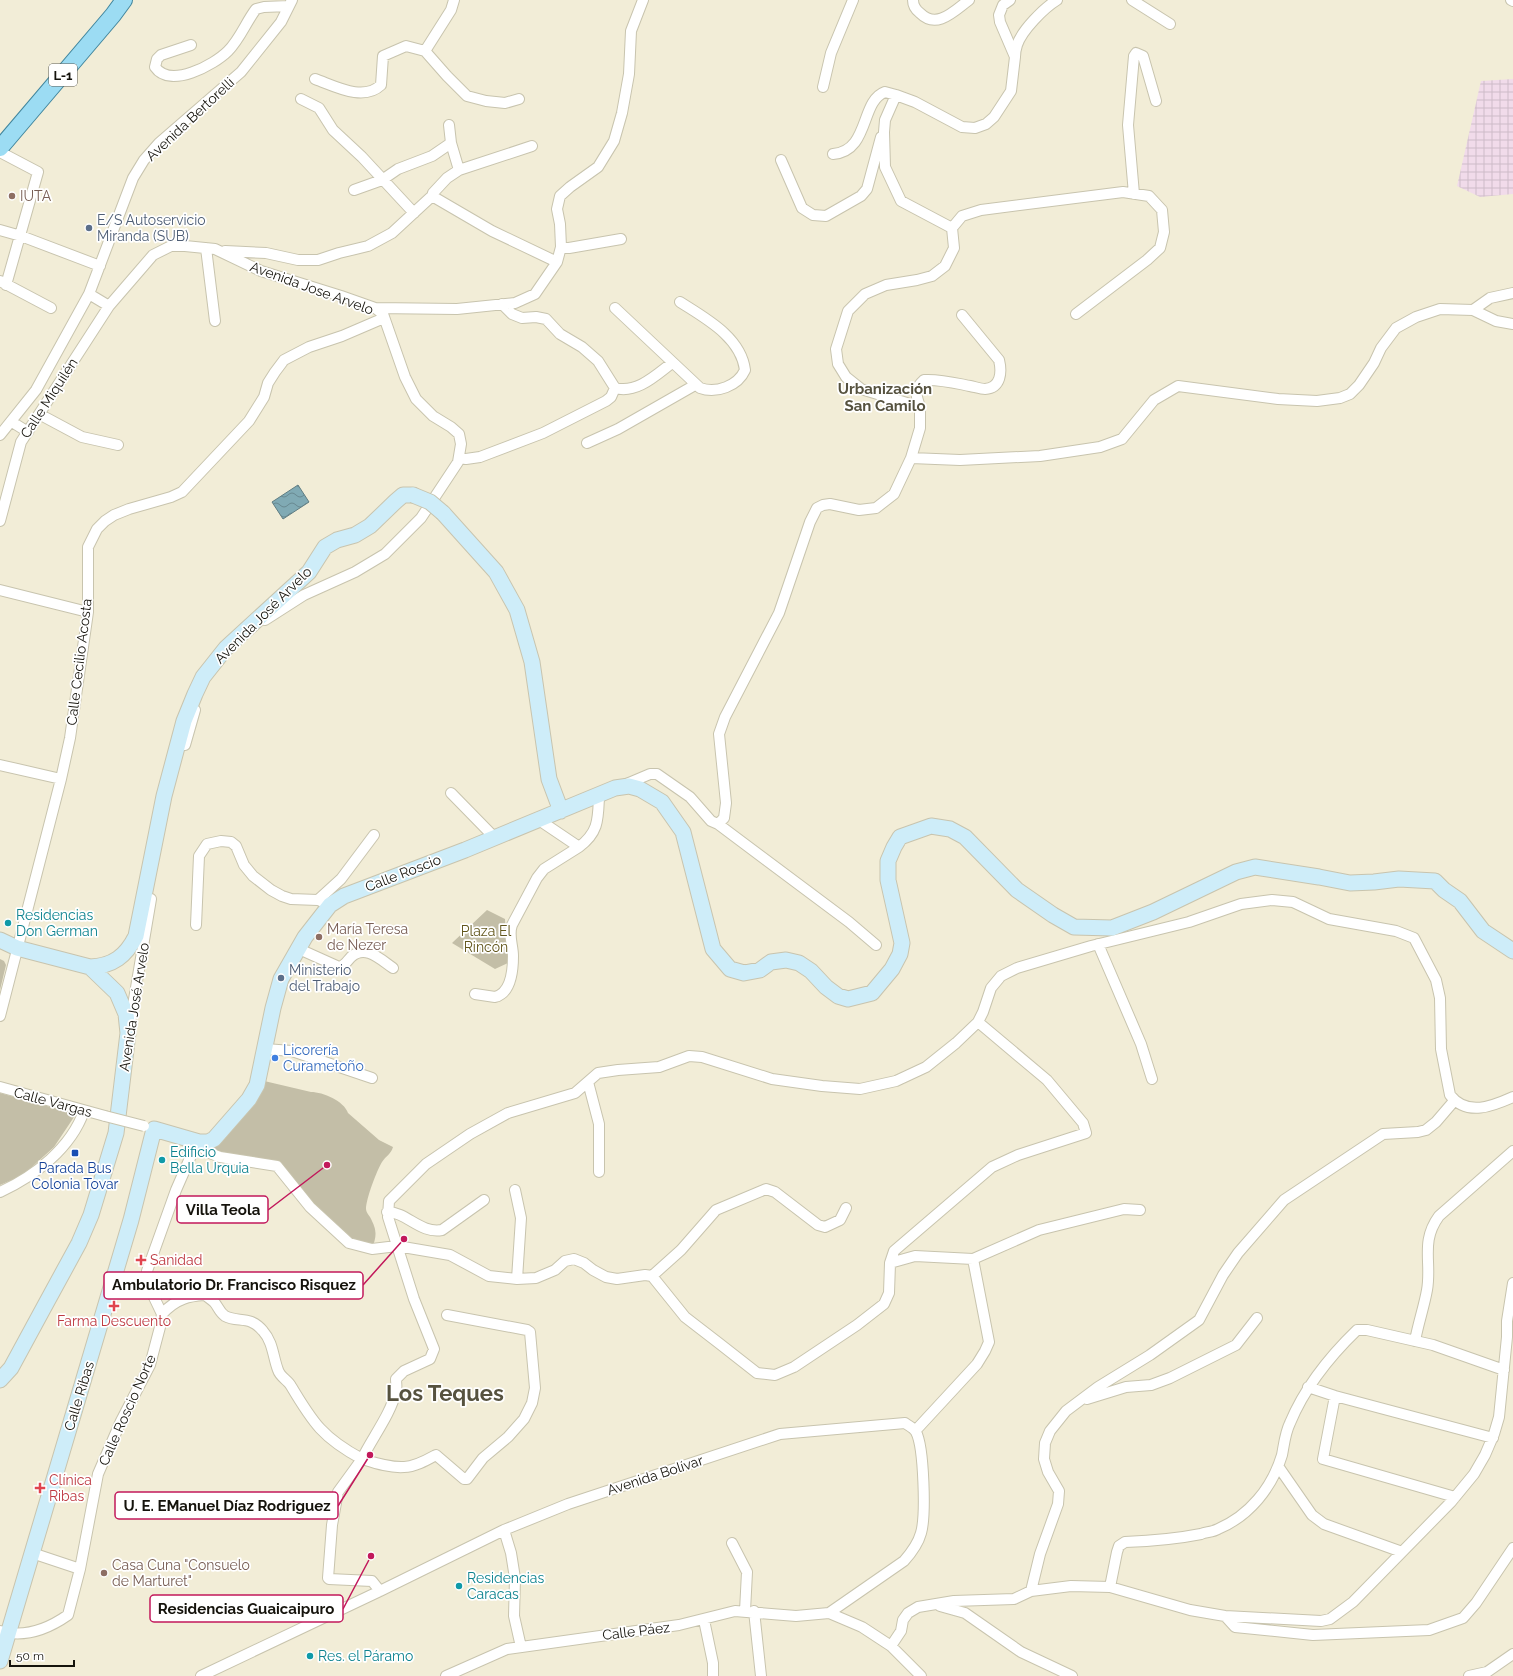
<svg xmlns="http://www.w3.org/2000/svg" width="1513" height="1676" font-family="Raleway,sans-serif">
  <defs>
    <pattern id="industrial-grid" width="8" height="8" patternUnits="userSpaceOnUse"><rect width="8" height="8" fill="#f1dbea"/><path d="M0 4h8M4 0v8" fill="none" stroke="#cebbc8"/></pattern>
    <pattern id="water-waves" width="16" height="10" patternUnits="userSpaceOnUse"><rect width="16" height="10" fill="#80aab4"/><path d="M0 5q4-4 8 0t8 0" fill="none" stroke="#688991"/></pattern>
  </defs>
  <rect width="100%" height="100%" fill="#f2edd7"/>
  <!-- industrial -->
  <path fill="url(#industrial-grid)" d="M 1513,79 L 1513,194 L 1480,197 L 1457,186 L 1481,81 Z"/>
  <!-- park -->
  <path fill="#c3bea7" d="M 487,910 L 505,919 L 508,963 L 495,969 L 452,943 Z
    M 0,959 L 4,961 L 6,965 L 0,990 Z
    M 260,1080 L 311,1092 C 323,1092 344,1101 348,1113 L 379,1140 L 393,1147 C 391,1154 386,1156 382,1162 C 377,1170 366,1199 366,1209 C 366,1212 368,1214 370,1217 C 377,1230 377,1235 372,1249 L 349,1243 L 277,1166 L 207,1152 Z
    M 0,1093 L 76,1114 L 54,1147 L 23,1175 L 0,1185 Z"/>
  <!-- water -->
  <path fill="url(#water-waves)" stroke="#607d82" d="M 298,485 L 309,502 L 283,519 L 272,502 Z"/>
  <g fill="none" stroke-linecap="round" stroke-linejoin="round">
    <defs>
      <path id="street" d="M 913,0 C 913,6 916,10 920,13 C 937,30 954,11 969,0
        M 1132,0 L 1170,24
        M 1511,0 L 1513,1
        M 191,45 L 161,55 L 157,59 L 155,67 C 170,89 214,65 228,51 C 240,39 246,22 256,9 L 264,7 L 289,6
        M 425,51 L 451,10 L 454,0
        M 1015,57 C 1015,53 1016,48 1017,45 C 1022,30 1044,8 1057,0
        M 315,79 C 335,86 363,102 381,85 L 383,56 L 406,46 L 425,51 L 447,76 L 467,96 L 486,101 L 505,103 L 519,99
        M 823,87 L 831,53 L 853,0
        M 301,99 L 319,108 L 333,130 L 362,157 L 414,213
        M 449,125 L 451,143 L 459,170
        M 0,152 L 38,172 L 6,285
        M 833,154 C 870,151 860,101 885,92 L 896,95
        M 781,160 L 802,208 L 813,215 L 826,216 L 861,196 L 867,189 L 881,137
        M 354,190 L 382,180 L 398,169 L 432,156 L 451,143
        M 1134,194 L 1128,125 L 1134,56 L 1136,53 L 1143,56 L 1156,101
        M 432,196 L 492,231 L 557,262
        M 952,228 L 962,216 L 981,210 L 1123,192 L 1149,196 L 1162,210 L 1164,232 L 1160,248 L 1147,260 L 1076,314
        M 0,230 L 21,236 L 100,266
        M 561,247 L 569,248 L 621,239
        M 206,248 L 215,321
        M 225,251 L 266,253 L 298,260 L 318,260 L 339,253 L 368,246 L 392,233 L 432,196 L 433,193 L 447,178 L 459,170 L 532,146
        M 0,281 L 51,308
        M 89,294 L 109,306
        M 502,304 L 512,314 L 522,318 L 536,317 L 546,319 L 560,334 L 582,347 L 598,361 L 615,388 C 637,394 656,375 672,363
        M 375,308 L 457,309 L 515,303 L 535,294 L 557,262 L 561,247 L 560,224 L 557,209 L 560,196 L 570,187 L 598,167 L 614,141 L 622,113 L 629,74 L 631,31 L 643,0
        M 615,308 L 700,388 C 716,394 738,386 745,370 C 741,337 705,318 680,302
        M 1473,310 L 1490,298 L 1513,293
        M 920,407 C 916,394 913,390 924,380 C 940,379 955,383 970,386 C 975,387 981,389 985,389 C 1001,388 1002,372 999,360 L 962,315
        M 39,414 L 82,437 L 118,445
        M 12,422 L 28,432
        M 0,435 L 36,390 L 89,294 L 133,178 L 144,160 L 159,143 L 241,72 L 281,22 L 292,0
        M 587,443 L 618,429 L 695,385
        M 459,458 L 466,459 L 480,457 L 543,433 L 606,401 L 611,397 L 615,388
        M 911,458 L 960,460 L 1040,456 L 1100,447 L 1122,439 L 1154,400 L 1178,386 L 1278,399 L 1317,401 L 1340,398 L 1350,394 L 1359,385 L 1374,363 L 1381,348 L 1396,328 L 1416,317 L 1440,309 L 1473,310 L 1496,321 L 1513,324
        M 0,521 L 21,442 L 109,306 L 153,255 L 171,246 L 185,246 L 215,249 L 261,271 L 341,296 L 375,308 L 383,314 L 405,377 L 416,399 L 433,416 L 451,427 L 459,434 L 461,444 L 458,462 L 421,518 L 385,554 L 355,572 L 304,595 L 265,620
        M 0,590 L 88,612
        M 185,745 L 195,710
        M 0,765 L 61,779
        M 624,785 L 650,774 L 657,774 L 690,797 L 711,821 L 718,824 L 724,818 L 726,803 L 719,734 L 725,717 L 779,613 L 810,522 L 817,508 L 823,505 L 830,504 L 859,510 L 876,508 L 894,494 L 911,458 L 920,428 L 920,407 L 861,389 L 846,377 L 838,364 L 836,349 L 848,311 L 865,294 L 886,285 L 917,280 L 932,276 L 945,266 L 954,248 L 952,228 L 901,201 L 885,167 L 884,132 L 885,120 L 896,95 L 915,102 L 962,127 L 975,128 L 986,124 L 994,117 L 1011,91 L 1015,57 L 1000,22 L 999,15 L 1003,5 L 1010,0
        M 451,793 L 495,838
        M 718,824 L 849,922 L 876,945
        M 579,847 C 599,832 598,819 599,796
        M 318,900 L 341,879 L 374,835
        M 196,925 L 199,856 L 207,844 L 221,841 L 231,842 L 236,846 L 244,865 L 253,876 L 271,890 L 282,896 L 291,899 L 318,900 L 330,905
        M 1098,944 L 1141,1044 L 1152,1079
        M 299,949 L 339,967 C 345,966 347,961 351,957 C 365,944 380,959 393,968
        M 475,994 L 495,997 C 511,993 513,970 513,956 C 513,945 508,935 512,925 L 537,878 L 544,869 L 579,847 L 539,820
        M 0,1016 L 61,779 L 70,738 L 88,612 L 88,547 L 97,529 L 105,521 L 114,515 L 129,509 L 171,497 L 182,492 L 249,421 L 264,397 L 268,383 L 275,372 L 284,360 L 309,347 L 342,336 L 384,318
        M 130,1023 L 151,899
        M 265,1049 L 292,1051 L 372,1078
        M 588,1082 L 599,1124 L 599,1172
        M 0,1087 L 105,1116
        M 199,1142 L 207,1152 L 220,1157 L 277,1166 L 310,1207 L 349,1243 L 372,1249 L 397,1246 L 450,1255 L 489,1276 L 517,1279 L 536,1278 L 555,1270 L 565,1261 L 574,1259 L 584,1263 L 593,1270 L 606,1277 L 617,1279 L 645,1275 L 652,1276 L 685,1317 L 720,1344 L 757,1373 L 775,1375 L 794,1367 L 857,1325 L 884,1304 L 889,1293 L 890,1263 L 915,1256 L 973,1259 L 989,1342 L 985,1351 L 977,1364 L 916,1430
        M 515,1190 L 521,1218 L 517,1279
        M 0,1192 C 35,1176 71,1148 84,1111
        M 387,1212 C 407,1212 420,1234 442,1230 L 484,1200
        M 973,1259 L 1039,1230 L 1124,1209 L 1140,1210
        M 890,1263 L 894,1251 L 992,1167 L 1018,1155 L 1086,1133 L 1083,1123 L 1047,1080 L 978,1022
        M 652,1276 L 681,1250 L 716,1210 L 766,1189 L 775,1192 L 818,1225 L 825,1227 L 840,1220 L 846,1208
        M 204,1294 C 207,1297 211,1299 214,1302 C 218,1306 219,1312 225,1316 C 238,1323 250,1315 263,1331 C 273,1342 273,1357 278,1370 C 280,1377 288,1380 291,1386 C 313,1423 323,1438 362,1459 L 338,1492 L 332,1525 L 328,1578 L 329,1579 L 372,1581 L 380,1591
        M 162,1314 C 187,1287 205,1301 233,1289
        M 447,1315 L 527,1330 L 530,1332 L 535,1388 L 532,1403 L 524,1419 L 508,1437 L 483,1458 L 467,1479 L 464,1479 L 436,1455 C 427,1460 415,1467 404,1467 C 390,1468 375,1463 362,1459 C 372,1438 391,1414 396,1391 C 397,1387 396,1383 396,1379 L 404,1371 L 430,1359 L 434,1349 L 414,1299 L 388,1217 L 389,1201 L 426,1164 L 470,1134 L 508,1113 L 575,1093 L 598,1073 L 618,1070 L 659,1067 L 689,1056 L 702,1057 L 772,1079 L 822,1086 L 860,1089 L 896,1081 L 926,1067 L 956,1043 L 978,1022 L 983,1012 L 991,988 L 1001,976 L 1017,968 L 1091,946 L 1189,922 L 1241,904 L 1272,900 L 1293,902 L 1329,919 L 1396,931 L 1414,938 L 1436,980 L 1440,998 L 1441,1049 L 1450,1095 C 1467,1117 1493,1106 1513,1097
        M 1415,1341 C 1418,1324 1424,1307 1427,1290 C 1432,1262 1420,1242 1439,1216 L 1513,1151
        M 1308,1387 L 1335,1396 L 1493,1438
        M 1335,1396 L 1323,1459 L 1455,1497
        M 1087,1399 L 1126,1387 L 1151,1385 L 1170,1378 L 1236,1345 L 1257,1318
        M 1278,1466 L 1312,1515 L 1324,1524 L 1402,1552
        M 504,1530 L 511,1553 L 515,1578 L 514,1616 L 521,1647
        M 732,1543 L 747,1572 L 745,1611
        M 32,1553 L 80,1569
        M 1110,1587 L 1117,1552 L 1119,1546 L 1125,1542 C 1151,1541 1176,1539 1201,1534 C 1206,1532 1213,1532 1218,1529 C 1249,1516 1272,1488 1282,1455 C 1284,1445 1285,1433 1290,1423 C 1305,1387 1329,1357 1357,1330 L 1367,1330 L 1433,1345 L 1504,1370
        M 1031,1591 L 1040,1554 L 1058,1504 L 1059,1491 L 1048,1472 L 1044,1459 L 1045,1443 L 1050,1431 L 1066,1411 L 1098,1387 L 1150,1355 L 1199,1320 L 1223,1275 L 1238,1253 L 1284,1200 L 1383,1134 L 1418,1132 L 1426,1130 L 1436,1122 L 1454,1101
        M 940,1606 L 965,1613 L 1021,1652 L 1072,1676
        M 754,1611 L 761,1676
        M 1225,1616 L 1235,1627 L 1313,1635 L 1429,1630 L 1463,1618 L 1476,1603 L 1513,1548
        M 704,1620 L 713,1663 L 713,1676
        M 0,1631 C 24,1638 48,1629 68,1615 L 80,1569 L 98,1474 L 121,1421 L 150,1365 L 160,1327 L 162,1314 L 151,1291 L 147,1271 L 176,1190 L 197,1142
        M 891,1646 L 901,1631 L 903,1620 L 908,1613 L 918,1607 L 954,1601 L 1014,1599 L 1031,1591 L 1071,1586 L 1110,1587 L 1190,1610 L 1225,1616 L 1321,1621 L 1330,1619 L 1353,1602 L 1451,1502 L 1474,1474 L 1485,1455 L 1494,1434 L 1499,1417 L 1507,1337 L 1507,1321 L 1513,1283
        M 201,1676 L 380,1591 L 504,1530 L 568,1504 L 780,1434 L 905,1423 C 909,1426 914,1428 916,1432 C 924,1447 926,1516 921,1533 C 918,1544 912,1552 904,1561 L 829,1613
        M 446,1676 L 507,1649 L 679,1625 L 735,1611 L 796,1616 L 829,1613 L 862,1627 L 891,1646 L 921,1676
        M 1469,1676 L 1487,1672 L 1513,1654"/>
      <path id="secondary" d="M 443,513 L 496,572 L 517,610 L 532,662 L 549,779 L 561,811
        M 0,940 L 17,948 L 90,967 L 117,993 L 126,1014 L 128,1033 L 116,1133 L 91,1215 L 79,1243 L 43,1309 L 11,1368 L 0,1380
        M 90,967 C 113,966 126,956 136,936 L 164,796 L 184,721 L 195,694 L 203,677 L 226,648 L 309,572 L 325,547 L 337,540 L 355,535 L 370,526 L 396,501 L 403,495 L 413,495
        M 0,1661 L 131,1220 L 154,1129 L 199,1142 L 208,1142 L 214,1139 L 249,1099 L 257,1085 L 273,1008 L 281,979 L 305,937 L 330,905 L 344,896 L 465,850 L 615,788 L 629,786 L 640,789 L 662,802 L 683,832 L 713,949 L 730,969 L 744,973 L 760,970 L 771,962 L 786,960 L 799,963 L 811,971 L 826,987 L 838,996 L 848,999 L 872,993 L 892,969 L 900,954 L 902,943 L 888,880 L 888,861 L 894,847 L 900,837 L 931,826 L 950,829 L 965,837 L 1017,890 L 1053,915 L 1074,927 L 1112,928 L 1153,912 L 1236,872 L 1255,867 L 1319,877 L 1350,883 L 1374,882 L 1399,879 L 1435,881 L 1444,890 L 1460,901 L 1483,931 L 1513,951"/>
      <path id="primary" d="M 0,148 L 113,15 L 124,0"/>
    </defs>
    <!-- street casing -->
    <use href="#street" stroke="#c8c4ae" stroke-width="12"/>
    <!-- secondary casing -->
    <use href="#secondary" stroke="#c8c4ae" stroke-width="17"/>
    <!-- primary casing -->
    <use href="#primary" stroke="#42869d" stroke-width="18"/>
    <!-- street -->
    <use href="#street" stroke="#fff" stroke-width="10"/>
    <!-- secondary -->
    <use href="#secondary" stroke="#ceedf9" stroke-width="15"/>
    <!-- primary -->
    <use href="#primary" stroke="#9cdcf3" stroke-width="16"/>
    <defs>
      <path id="street-bridge" d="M 105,1116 L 144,1126"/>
      <path id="secondary-bridge" d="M 413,495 L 430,502 L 443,513"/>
    </defs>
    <!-- street-bridge casing -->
    <use href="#street-bridge" stroke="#c8c4ae" stroke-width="12" stroke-linecap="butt"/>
    <!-- secondary-bridge casing -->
    <use href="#secondary-bridge" stroke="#c8c4ae" stroke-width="17" stroke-linecap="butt"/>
    <!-- street-bridge -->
    <use href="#street-bridge" stroke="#fff" stroke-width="10"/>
    <!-- secondary-bridge -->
    <use href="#secondary-bridge" stroke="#ceedf9" stroke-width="15"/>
  </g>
  <!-- markers -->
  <g fill="#8d6e63" stroke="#fff" stroke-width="1.5">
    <circle cx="12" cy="196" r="4"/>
    <circle cx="319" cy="937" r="4"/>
    <circle cx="104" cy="1573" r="4"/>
  </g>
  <g fill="#5c6f8a" stroke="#fff" stroke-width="1.5">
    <circle cx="89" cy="228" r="4"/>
    <circle cx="281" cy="978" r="4"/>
  </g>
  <g fill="#0f9aa8" stroke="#fff" stroke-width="1.5">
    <circle cx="8" cy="923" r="4"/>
    <circle cx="162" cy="1160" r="4"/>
    <circle cx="459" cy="1586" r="4"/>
    <circle cx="310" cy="1656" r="4"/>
  </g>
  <circle fill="#3f7fe0" stroke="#fff" stroke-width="1.5" cx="275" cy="1058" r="4"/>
  <rect fill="#1a4fb4" stroke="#fff" stroke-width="1.5" x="71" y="1149" width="8" height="8" rx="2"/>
  <g fill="#e0444e" stroke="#fff" stroke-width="1.5">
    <path d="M139 1254h4v4h4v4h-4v4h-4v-4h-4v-4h4z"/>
    <path d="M112 1300h4v4h4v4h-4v4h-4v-4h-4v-4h4z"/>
    <path d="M38 1482h4v4h4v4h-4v4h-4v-4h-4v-4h4z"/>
  </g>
  <g text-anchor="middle" stroke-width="3.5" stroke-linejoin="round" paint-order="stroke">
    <!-- shield labels -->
    <rect fill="#fff" stroke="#5b5a55" stroke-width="1" x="49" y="64" width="28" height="22" rx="3"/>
    <g font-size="13" font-weight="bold" fill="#15130c">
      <text x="63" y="80">L-1</text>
    </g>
    <!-- street labels -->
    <g font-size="14" fill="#15130c" stroke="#fff">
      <text transform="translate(190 119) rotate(-43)" y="5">Avenida Bertorelli</text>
      <text transform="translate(312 288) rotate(20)" y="5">Avenida Jose Arvelo</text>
      <text transform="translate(49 398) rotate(-57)" y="5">Calle Miquilén</text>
      <text transform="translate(263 615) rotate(-45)" y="5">Avenida José Arvelo</text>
      <text transform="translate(79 662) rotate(-83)" y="5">Calle Cecilio Acosta</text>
      <text transform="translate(403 873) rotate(-21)" y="5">Calle Roscio</text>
      <text transform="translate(134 1007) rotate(-81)" y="5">Avenida José Arvelo</text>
      <text transform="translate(53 1102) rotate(15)" y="5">Calle Vargas</text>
      <text transform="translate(79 1396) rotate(-73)" y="5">Calle Ribas</text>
      <text transform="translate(127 1410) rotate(-66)" y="5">Calle Roscio Norte</text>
      <text transform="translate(655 1475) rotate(-18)" y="5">Avenida Bolívar</text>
      <text transform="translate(636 1631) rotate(-7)" y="5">Calle Páez</text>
    </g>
    <!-- education labels -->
    <g font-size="14" fill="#785e54" stroke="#fff" text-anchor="start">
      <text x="20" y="201">IUTA</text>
      <text x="327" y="934">María Teresa<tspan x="327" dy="16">de Nezer</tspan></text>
      <text x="112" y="1570">Casa Cuna "Consuelo<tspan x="112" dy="16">de Marturet"</tspan></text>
    </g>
    <!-- service labels -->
    <g font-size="14" fill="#4e5e75" stroke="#fff" text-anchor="start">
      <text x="97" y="225">E/S Autoservicio<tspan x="97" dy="16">Miranda (SUB)</tspan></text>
      <text x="289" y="975">Ministerio<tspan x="289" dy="16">del Trabajo</tspan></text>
    </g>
    <!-- culture labels -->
    <g font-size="14" fill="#0d838f" stroke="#fff" text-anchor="start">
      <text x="16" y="920">Residencias<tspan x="16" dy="16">Don German</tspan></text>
      <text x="170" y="1157">Edificio<tspan x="170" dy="16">Bella Urquia</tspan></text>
      <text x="467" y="1583">Residencias<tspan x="467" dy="16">Caracas</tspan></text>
      <text x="318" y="1661">Res. el Páramo</text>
    </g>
    <!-- park labels -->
    <g font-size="14" fill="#62561c" stroke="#fff">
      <text x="486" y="936">Plaza El<tspan x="486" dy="16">Rincón</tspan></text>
    </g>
    <!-- shop labels -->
    <g font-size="14" fill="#366cbe" stroke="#fff" text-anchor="start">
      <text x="283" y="1055">Licorería<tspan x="283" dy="16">Curametoño</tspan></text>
    </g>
    <!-- transit labels -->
    <g font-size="14" fill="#164399" stroke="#fff">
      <text x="75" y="1173">Parada Bus<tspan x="75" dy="16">Colonia Tovar</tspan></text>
    </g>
    <!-- health labels -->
    <g font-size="14" fill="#be3a42" stroke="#fff" text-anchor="start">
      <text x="150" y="1265">Sanidad</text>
      <text x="114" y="1326" text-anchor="middle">Farma Descuento</text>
      <text x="49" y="1485">Clínica<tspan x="49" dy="16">Ribas</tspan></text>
    </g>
    <!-- neighbourhood labels -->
    <g font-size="15" font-weight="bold" fill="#56523f" stroke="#fff">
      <text x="885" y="394">Urbanización<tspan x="885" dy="17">San Camilo</tspan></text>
    </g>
    <!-- town labels -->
    <g font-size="22" font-weight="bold" fill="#56523f" stroke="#fff">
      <text x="445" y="1401">Los Teques</text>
    </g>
  </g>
  <!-- callouts -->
  <path fill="none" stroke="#c2185b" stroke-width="1.5" d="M327 1165L268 1210M404 1239L363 1285M370 1455L338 1506M371 1556L343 1609"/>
  <g fill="#c2185b" stroke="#fff" stroke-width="1.5">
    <circle cx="327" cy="1165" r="4"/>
    <circle cx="404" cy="1239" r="4"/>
    <circle cx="370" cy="1455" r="4"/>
    <circle cx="371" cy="1556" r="4"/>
  </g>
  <g fill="#fff" stroke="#c2185b" stroke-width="1.5">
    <rect x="177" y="1196" width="91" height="27" rx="4"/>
    <rect x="104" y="1272" width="259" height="27" rx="4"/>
    <rect x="115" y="1492" width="223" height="27" rx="4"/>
    <rect x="150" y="1595" width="193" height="27" rx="4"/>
  </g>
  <g font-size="15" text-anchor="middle" font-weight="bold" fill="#15130c">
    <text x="223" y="1215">Villa Teola</text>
    <text x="234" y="1290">Ambulatorio Dr. Francisco Risquez</text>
    <text x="227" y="1511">U. E. EManuel Díaz Rodriguez</text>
    <text x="246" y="1614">Residencias Guaicaipuro</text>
  </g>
  <!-- scale -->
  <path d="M10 1660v6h64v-6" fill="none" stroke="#15130c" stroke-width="2"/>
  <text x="16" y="1660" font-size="12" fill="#15130c" stroke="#ffffff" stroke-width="3" paint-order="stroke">50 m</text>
</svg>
